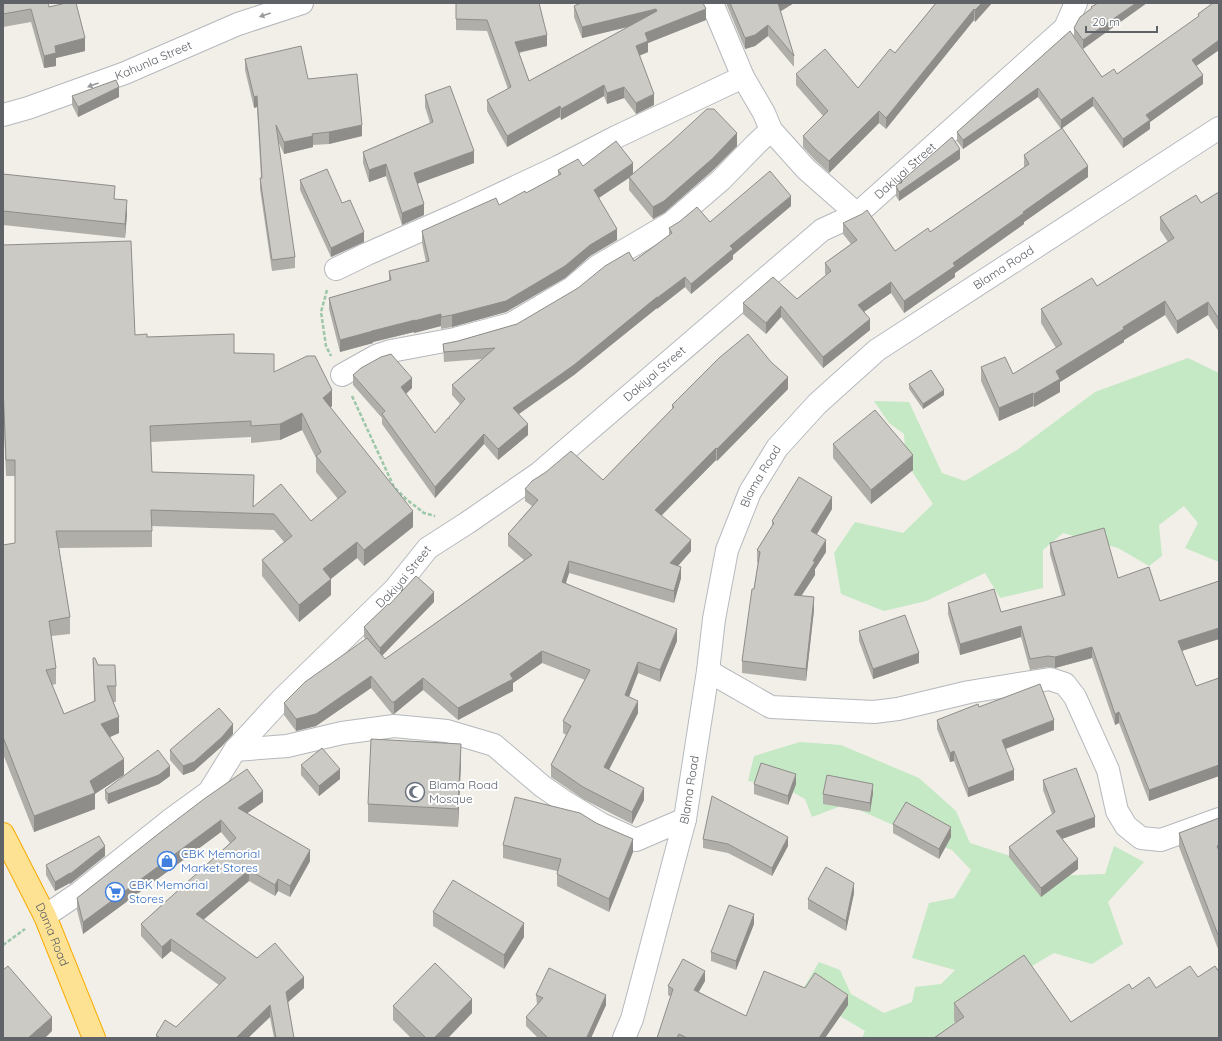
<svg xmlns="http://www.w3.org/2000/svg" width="1222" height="1041" font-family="Quicksand,sans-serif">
  <rect width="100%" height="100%" fill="#f1efe8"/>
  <!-- green -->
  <path fill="#c5e8c5" d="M 1188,358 L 1219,373 L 1219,562 L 1185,548 L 1198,523 L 1184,506 L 1159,525 L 1162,556 L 1149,566 L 1118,548 L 1063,533 L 1043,550 L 1043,588 L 1000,598 L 985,573 L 926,601 L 884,611 L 841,594 L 834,553 L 855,522 L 903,533 L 933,504 L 906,462 L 904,434 L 889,423 L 874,401 L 909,402 L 942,473 L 965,481 L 1017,450 L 1095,392 Z
    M 800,742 L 841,745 L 919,778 L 956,811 L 970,843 L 1026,861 L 1052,876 L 1105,874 L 1114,846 L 1144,862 L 1108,902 L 1123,944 L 1092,964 L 1054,953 L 1012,978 L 974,1022 L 939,1037 L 934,1038 L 862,1038 L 865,1031 L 835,1013 L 788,1014 L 819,962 L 840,970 L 851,994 L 884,1013 L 912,1002 L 915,987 L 941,984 L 955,970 L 912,958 L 929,903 L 954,898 L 971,870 L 952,850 L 924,839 L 846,804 L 812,817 L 805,799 L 784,787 L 748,781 L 754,756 Z"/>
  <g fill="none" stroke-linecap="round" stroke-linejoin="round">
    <defs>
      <g id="street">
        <path d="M 712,3 L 743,77 L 764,113 L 771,130 L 806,169 L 857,214"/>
        <path id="s1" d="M 3,115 L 28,108 L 125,73 L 238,24 L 302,3"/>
        <path d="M 336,269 L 367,254 L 460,213 L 558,167 L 616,137 L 743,77"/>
        <path d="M 342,375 L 376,356 L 391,351 L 455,339 L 511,324 L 572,288 L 598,266 L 671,223 L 721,180 L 756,144 L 771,130"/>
        <path d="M 708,671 L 771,707 L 874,712 L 898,709 L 969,692 L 1050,679 L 1065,684 L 1075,697 L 1108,770 L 1117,811 L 1126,826 L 1141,838 L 1161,840 L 1219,819"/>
        <path d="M 235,750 L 287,746 L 342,733 L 394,726 L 447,731 L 494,745 L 542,786 L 565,802 L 601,824 L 636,840 L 685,819"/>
        <path id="s2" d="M 45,916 L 79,893 L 169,821 L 209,792 L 235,750 L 281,700 L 395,589 L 428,548 L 467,523 L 538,474 L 822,230 L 857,214 L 1065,28 L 1076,3"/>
      </g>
      <g id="secondary">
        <path id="s3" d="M 624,1038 L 632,1019 L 685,819 L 708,671 L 714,619 L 727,550 L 750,492 L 777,448 L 817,404 L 877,350 L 1219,128"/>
      </g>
      <g id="highway">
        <path id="s4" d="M 3,834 L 45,916 L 94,1038"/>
      </g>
    </defs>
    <!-- street casing -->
    <use href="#street" stroke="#b5b8bc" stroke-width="24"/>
    <!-- secondary casing -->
    <use href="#secondary" stroke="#b6babf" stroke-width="24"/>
    <!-- highway casing -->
    <use href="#highway" stroke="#f9ab00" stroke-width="24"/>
    <!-- path -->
    <path stroke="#9cc7a9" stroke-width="2.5" stroke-dasharray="4 2" stroke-linecap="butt" d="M 327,290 L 321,312 L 326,346 L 331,356
      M 352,396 L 394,487 L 406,499 L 424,513 L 435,516
      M 3,945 L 25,929"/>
    <!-- street -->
    <use href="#street" stroke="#fff" stroke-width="22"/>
    <!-- secondary -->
    <use href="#secondary" stroke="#fff" stroke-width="22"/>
    <!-- highway -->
    <use href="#highway" stroke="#fde293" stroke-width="22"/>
  </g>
  <!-- wall -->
  <path fill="#afaea9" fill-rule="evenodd" d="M 3,3 L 49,7 L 85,51 L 56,58 L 56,66 L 44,68 L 31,22 L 3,27 Z
    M 456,3 L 547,46 L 519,53 L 529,81 L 628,27 L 582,38 L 574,17 L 574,6 L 703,3 L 706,20 L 648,43 L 648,52 L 639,56 L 654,105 L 636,114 L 624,98 L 607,104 L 604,96 L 561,120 L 560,117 L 507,147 L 487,111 L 487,100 L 508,89 L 487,31 L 456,30 Z
    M 726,3 L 794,3 L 780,11 L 794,56 L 794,67 L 768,36 L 755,46 L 745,49 Z
    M 936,3 L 992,3 L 975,22 L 974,20 L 886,129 L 879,123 L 829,173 L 815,160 L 803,147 L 803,136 L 823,116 L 796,85 L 796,74 L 858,88 L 895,53 Z
    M 1098,3 L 1083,49 L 1074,36 L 1074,28 L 1091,9 L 1091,7 Z
    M 1198,14 L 1219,50 L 1196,66 L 1203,84 L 1150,122 L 1150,129 L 1123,148 L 1093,106 L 1061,129 L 1038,97 L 963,149 L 957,141 L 957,132 L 1070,31 L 1102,77 L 1117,74 L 1198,17 Z
    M 245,59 L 308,79 L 362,136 L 329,144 L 313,145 L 313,147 L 284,154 L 278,141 L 295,257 L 295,268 L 272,271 L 260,189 L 260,178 L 261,178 L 257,107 L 254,108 L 245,70 Z
    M 425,95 L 474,163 L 417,184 L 424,215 L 402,225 L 386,176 L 369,182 L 363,163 L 363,152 L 430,123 L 425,107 Z
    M 72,96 L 119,97 L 78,117 L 72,105 Z
    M 737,146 L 712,171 L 664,213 L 653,219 L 629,190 L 629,178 L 599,198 L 617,240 L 590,256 L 565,278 L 506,312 L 452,327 L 441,329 L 441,326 L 414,333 L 414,332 L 373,342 L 373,343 L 340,352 L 329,309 L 329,298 L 389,281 L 389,271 L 426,262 L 422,243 L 422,231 L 499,205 L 526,193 L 558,176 L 558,170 L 583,166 L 633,174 Z
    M 1024,155 L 1088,177 L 1024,222 L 1024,224 L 955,273 L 955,277 L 904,313 L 891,293 L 864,312 L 870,330 L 823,368 L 781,317 L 766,334 L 743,314 L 743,303 L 797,299 L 826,275 L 825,274 L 825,263 L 851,244 L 843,234 L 843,223 L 895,251 L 930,232 L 1024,167 Z
    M 960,159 L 899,201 L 896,196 L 896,186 Z
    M 3,174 L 115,199 L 127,214 L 125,238 L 3,225 Z
    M 300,180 L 342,203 L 364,242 L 331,257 L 300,190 Z
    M 1219,192 L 1219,332 L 1208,315 L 1177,334 L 1165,315 L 1124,340 L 1124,342 L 1060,382 L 1060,392 L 1034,407 L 1033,406 L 999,421 L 981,381 L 981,367 L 1013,374 L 1056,348 L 1041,323 L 1041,309 L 1097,286 L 1168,242 L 1160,230 L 1160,217 L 1201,203 Z
    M 791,206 L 733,255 L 733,259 L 691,294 L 685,287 L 657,309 L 657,308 L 574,375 L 519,414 L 528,435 L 498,460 L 484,444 L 435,498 L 382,424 L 382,418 L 353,385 L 353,375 L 412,388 L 406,394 L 435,433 L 449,419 L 460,404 L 452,395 L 452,385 L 482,359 L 444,362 L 443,344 L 458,341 L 517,324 L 634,261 L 669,235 L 669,228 L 710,222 Z
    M 3,245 L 135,335 L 234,353 L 274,372 L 332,406 L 330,408 L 413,527 L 364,566 L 357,558 L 331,579 L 331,595 L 299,622 L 262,576 L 262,560 L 284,542 L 274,530 L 152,526 L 152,547 L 59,548 L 70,617 L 70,634 L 51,636 L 56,668 L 56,684 L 52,685 L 64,714 L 94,701 L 93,658 L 98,665 L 116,686 L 116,702 L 113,702 L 119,733 L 110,737 L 95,794 L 95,809 L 34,832 L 3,754 L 3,545 L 15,543 L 15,476 L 6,476 L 3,402 ZM 302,430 L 316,458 L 316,472 L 338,499 L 311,521 L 253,506 L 254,492 L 152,472 L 151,442 L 251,437 L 251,443 L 280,440 Z
    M 909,384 L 944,395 L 923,409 L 909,389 Z
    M 788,389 L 717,461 L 716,460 L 661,516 L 691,551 L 678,566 L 681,578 L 674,603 L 569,573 L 566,583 L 677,641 L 660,682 L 638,673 L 629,697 L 638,713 L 609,770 L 644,800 L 632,824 L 583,799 L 551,777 L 551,765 L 566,735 L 563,733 L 563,721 L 585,680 L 542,663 L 513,683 L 513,691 L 458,720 L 423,690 L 394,714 L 392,714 L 371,688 L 316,726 L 296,731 L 284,715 L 284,703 L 366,640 L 364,637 L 364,627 L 389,605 L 434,602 L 382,655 L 385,659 L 524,560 L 508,546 L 508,534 L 532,506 L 525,501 L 525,489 L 603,480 L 672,409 L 672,405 Z
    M 833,444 L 913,470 L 871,504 L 833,458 Z
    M 832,509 L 816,535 L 826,552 L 815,569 L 815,575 L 801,596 L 814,610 L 806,681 L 742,673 L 742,661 L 758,563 L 757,562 L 757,550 L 772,526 L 772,521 Z
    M 1050,543 L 1118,578 L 1160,601 L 1219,581 L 1219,639 L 1182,651 L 1196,686 L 1219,678 L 1219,776 L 1149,801 L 1119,723 L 1115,725 L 1092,658 L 1055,668 L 1048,667 L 1030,670 L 1021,637 L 960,655 L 948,614 L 948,603 L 1001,612 L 1062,596 L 1050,554 Z
    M 859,631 L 919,663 L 873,679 L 859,641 Z
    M 979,707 L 1054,730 L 1006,749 L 1014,780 L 968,797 L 954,761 L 950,762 L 937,729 L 937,720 Z
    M 233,734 L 222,746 L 194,771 L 183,775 L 170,760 L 170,750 Z
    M 461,762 L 458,827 L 368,822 L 368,804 Z
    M 301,765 L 340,779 L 319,796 L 301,775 Z
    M 170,776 L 159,784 L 108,804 L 105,799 L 105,790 Z
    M 1043,780 L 1095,827 L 1062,839 L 1078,869 L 1041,897 L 1009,857 L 1009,847 L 1052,814 L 1043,790 Z
    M 754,784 L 796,784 L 788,805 L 754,794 Z
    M 873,793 L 870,812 L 823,804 L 823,794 Z
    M 263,802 L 247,813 L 310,861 L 290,897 L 278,891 L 275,896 L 249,881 L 203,920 L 257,958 L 304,988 L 288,1002 L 294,1038 L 274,1038 L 270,1017 L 248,1038 L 156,1038 L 156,1035 L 176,1027 L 219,985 L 171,951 L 162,959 L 141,936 L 141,924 L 230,843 L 221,832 L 83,934 L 77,910 L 77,898 L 162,831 Z
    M 1219,818 L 1218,949 L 1179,847 L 1179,833 Z
    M 893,824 L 951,837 L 939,859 L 893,833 Z
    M 703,839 L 788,846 L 772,876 L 728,853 L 703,848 Z
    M 503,845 L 633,852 L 609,912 L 557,886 L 557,871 L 503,858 Z
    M 105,856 L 70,884 L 70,883 L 55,891 L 46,875 L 46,865 Z
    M 854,893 L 846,931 L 808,909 L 808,899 Z
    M 433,912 L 524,937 L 504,969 L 433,926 Z
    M 754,924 L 736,970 L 711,961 L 711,952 Z
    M 1198,977 L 1219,1038 L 956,1023 L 954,1021 L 954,1003 L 1071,1022 L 1132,989 L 1156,988 Z
    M 705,981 L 699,992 L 746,1016 L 848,1005 L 825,1038 L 657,1038 L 671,997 L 668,995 L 668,986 Z
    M 536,995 L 606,1005 L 591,1038 L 538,1038 L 526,1026 L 526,1017 L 537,1004 Z
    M 393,1006 L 472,1013 L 448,1038 L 411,1038 L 393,1020 Z"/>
  <!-- shaded-wall -->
  <path fill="#8f8d8a" d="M 778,3 L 794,3 L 778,13 Z
    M 982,3 L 992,3 L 975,22 L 975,10 Z
    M 1136,3 L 1147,3 L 1083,49 L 1083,40 Z
    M 656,9 L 656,20 L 582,38 L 582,27 Z
    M 706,9 L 706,20 L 648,43 L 648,52 L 636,57 L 636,46 L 645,33 Z
    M 974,9 L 974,20 L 886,129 L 886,118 Z
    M 768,25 L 768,36 L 755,46 L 745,49 L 745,38 Z
    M 547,35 L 547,46 L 515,53 L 515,42 Z
    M 85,38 L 85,51 L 56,58 L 56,66 L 44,68 L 44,56 L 55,46 Z
    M 1219,40 L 1219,50 L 1192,69 L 1192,60 Z
    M 1203,75 L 1203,84 L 1150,122 L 1150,129 L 1123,148 L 1123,139 L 1146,115 Z
    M 604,85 L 604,96 L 561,120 L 561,109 Z
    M 119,87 L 119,97 L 78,117 L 78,107 Z
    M 624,87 L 624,98 L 607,104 L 607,93 Z
    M 1038,88 L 1038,97 L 963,149 L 963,140 Z
    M 654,94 L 654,105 L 636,114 L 636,103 Z
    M 257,96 L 257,107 L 254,108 L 254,97 Z
    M 1093,97 L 1093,106 L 1061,129 L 1061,120 Z
    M 560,106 L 560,117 L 507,147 L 507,136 Z
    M 879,111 L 879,123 L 829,173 L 829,161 Z
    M 362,125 L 362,136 L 329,144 L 329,132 Z
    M 737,133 L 737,146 L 712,171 L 664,213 L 653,219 L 653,207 Z
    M 313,136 L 313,147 L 284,154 L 284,142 Z
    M 960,149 L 960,159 L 899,201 L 899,192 Z
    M 474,151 L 474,163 L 414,185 L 414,173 Z
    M 633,163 L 633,175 L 594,201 L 594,190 Z
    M 386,164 L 386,176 L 369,182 L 369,170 Z
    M 1088,166 L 1088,177 L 1024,222 L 1024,224 L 955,273 L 955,277 L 904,313 L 904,301 L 953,263 L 1023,212 Z
    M 791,196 L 791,206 L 733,255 L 733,259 L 691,294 L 691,284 L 730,246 Z
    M 127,200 L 127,214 L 125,238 L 125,224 Z
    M 424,204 L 424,215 L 402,225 L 402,213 Z
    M 617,229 L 617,240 L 590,256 L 565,278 L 506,312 L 452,327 L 452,315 L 590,245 Z
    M 364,232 L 364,242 L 331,257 L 331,248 Z
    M 685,277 L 685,287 L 657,309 L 657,298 Z
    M 891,282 L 891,293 L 858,316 L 858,305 Z
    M 657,297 L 657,308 L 574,375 L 513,418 L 513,408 Z
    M 1165,301 L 1165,315 L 1124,340 L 1124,342 L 1060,382 L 1060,392 L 1034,407 L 1034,394 L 1056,371 L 1123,327 Z
    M 1208,302 L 1208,315 L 1177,334 L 1177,321 Z
    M 781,306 L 781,317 L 766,334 L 766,323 Z
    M 441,314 L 441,326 L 414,333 L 414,332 L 373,342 L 373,343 L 340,352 L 340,340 L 372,331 L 415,320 Z
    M 870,319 L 870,330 L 823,368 L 823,357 Z
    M 788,377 L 788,389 L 717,461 L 717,449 Z
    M 412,378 L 412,388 L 401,398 L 401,387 Z
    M 332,390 L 332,406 L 323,415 L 323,398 Z
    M 944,390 L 944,395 L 923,409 L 923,404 Z
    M 1033,393 L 1033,406 L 999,421 L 999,408 Z
    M 302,413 L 302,430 L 280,440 L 280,424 Z
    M 528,424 L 528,435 L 498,460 L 498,449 Z
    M 484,434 L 484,444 L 435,498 L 435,487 Z
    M 716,448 L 716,460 L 655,522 L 655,510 Z
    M 913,455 L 913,470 L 871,504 L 871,490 Z
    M 832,497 L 832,509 L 811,544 L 811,531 Z
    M 413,511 L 413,527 L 364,566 L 364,550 Z
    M 691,540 L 691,551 L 670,575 L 670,563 Z
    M 826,540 L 826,552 L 815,569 L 815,575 L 794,607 L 794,595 L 813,561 Z
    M 357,542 L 357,558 L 323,585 L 323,569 Z
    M 569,561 L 569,573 L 562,594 L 562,582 Z
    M 681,567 L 681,578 L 674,603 L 674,591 Z
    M 331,579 L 331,595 L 299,622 L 299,605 Z
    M 434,592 L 434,602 L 380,658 L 380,648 Z
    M 814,597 L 814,610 L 806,681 L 806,669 Z
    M 1021,626 L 1021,637 L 960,655 L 960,644 Z
    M 1219,628 L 1219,639 L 1178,652 L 1178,641 Z
    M 677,629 L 677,641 L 660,682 L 660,670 Z
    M 1092,647 L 1092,658 L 1055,668 L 1055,657 Z
    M 542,651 L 542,663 L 513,683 L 513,691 L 458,720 L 458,708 L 510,674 Z
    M 919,653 L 919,663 L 873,679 L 873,669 Z
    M 638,662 L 638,673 L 625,707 L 625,695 Z
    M 371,676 L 371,688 L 316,726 L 296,731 L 296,719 Z
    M 423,678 L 423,690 L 394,714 L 394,702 Z
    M 638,701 L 638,713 L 604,779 L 604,767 Z
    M 1119,712 L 1119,723 L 1115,725 L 1115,714 Z
    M 119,717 L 119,733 L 101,741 L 101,724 Z
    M 1054,720 L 1054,730 L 1002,750 L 1002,740 Z
    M 233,724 L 233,734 L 222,746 L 194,771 L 183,775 L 183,766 Z
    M 461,744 L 461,762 L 458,827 L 458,809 Z
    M 954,751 L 954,761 L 950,762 L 950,753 Z
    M 124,759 L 124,775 L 95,794 L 95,809 L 34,832 L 34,816 Z
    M 1219,765 L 1219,776 L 1149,801 L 1149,790 Z
    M 170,766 L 170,776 L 159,784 L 108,804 L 108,794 Z
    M 340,769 L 340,779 L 319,796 L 319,786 Z
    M 1014,770 L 1014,780 L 968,797 L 968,788 Z
    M 796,774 L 796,784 L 788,805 L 788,796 Z
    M 873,784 L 873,793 L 870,812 L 870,803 Z
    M 644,788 L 644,800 L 632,824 L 632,812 Z
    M 263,791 L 263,802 L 238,820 L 238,808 Z
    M 1095,817 L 1095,827 L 1056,841 L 1056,831 Z
    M 221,820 L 221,832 L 83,934 L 83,922 Z
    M 951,827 L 951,837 L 939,859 L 939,849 Z
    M 788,837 L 788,846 L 772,876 L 772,868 Z
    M 633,839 L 633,852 L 609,912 L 609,899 Z
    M 105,846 L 105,856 L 70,884 L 70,874 Z
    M 310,850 L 310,861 L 290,897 L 290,886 Z
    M 1078,859 L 1078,869 L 1041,897 L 1041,888 Z
    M 249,870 L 249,881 L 196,926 L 196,914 Z
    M 70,873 L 70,883 L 55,891 L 55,882 Z
    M 278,879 L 278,891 L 275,896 L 275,885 Z
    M 854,883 L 854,893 L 846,931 L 846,921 Z
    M 754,914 L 754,924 L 736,970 L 736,961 Z
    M 524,923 L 524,937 L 504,969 L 504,955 Z
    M 1218,935 L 1219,935 L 1219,949 L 1218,949 Z
    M 171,939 L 171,951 L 162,959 L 162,947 Z
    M 705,971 L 705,981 L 694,999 L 694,990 Z
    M 304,977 L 304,988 L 286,1004 L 286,992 Z
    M 606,995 L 606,1005 L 591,1038 L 586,1038 Z
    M 848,995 L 848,1005 L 825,1038 L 819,1038 Z
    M 472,999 L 472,1013 L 448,1038 L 434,1038 Z
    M 270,1005 L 270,1017 L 248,1038 L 236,1038 Z
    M 52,1017 L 52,1031 L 45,1038 L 28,1038 Z"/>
  <!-- building -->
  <path fill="#cccac5" stroke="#8f8d8a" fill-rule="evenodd" d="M 3,3 L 48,3 L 49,7 L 66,3 L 76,3 L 85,38 L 55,46 L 56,53 L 44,56 L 31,9 L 3,14 Z
    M 456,3 L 539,3 L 547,35 L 515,42 L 529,81 L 657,11 L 656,9 L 582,27 L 574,6 L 581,3 L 703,3 L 706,9 L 645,33 L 648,41 L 636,46 L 654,94 L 636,103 L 624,87 L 607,93 L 604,85 L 561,109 L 560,106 L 507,136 L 487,100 L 511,87 L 487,20 L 456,19 Z
    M 730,3 L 778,3 L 794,56 L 768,25 L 755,35 L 745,38 Z
    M 936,3 L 982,3 L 975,10 L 974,9 L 886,118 L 879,111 L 829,161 L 815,149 L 803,136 L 828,111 L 796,74 L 825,49 L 858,88 L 890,49 L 895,53 Z
    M 1098,3 L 1136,3 L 1083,40 L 1074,28 L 1080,17 L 1092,8 L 1091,7 Z
    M 1213,3 L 1219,3 L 1219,40 L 1192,60 L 1203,75 L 1146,115 L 1150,120 L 1123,139 L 1093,97 L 1061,120 L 1038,88 L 963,140 L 957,132 L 1070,31 L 1102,77 L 1114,69 L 1117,74 L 1199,16 L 1198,14 Z
    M 301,46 L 308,79 L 357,74 L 362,125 L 329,132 L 312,134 L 313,136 L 284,142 L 276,125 L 295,257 L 272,260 L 260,178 L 262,178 L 257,96 L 254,97 L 245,59 Z
    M 116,80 L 119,87 L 78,107 L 72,96 Z
    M 450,86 L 474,151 L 414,173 L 424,204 L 402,213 L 386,164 L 369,170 L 363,152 L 433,122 L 425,95 Z
    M 707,109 L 714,109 L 737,133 L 712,159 L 664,201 L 653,207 L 629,177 L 670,143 Z
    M 1062,128 L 1088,166 L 1023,212 L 1024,213 L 953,263 L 955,266 L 904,301 L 891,282 L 858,305 L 870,319 L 823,357 L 781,306 L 766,323 L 743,303 L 773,277 L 797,299 L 831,271 L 825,263 L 857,240 L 843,223 L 862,214 L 867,210 L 895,251 L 928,228 L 930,232 L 1029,164 L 1024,155 Z
    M 952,137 L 960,149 L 899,192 L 896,186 Z
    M 616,141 L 633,163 L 594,190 L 617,229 L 590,245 L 565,266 L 506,301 L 452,315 L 441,317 L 441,314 L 414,321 L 415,320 L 372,331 L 373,331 L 340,340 L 329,298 L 391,280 L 389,271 L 429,261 L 422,231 L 496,198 L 499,205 L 525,191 L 526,193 L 561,174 L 558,170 L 578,159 L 583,166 Z
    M 327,169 L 342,203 L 350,200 L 364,232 L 331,248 L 300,180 Z
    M 770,171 L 791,196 L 730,246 L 733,249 L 691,284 L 685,277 L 657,298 L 657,297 L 574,365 L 513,408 L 528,424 L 498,449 L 484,434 L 435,487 L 382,414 L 385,411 L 353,375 L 361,368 L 381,357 L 391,354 L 412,378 L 401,387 L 435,433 L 448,418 L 449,419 L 449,417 L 465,399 L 452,385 L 495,348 L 444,352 L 443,344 L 458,341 L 517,324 L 578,288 L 605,266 L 629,252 L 634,261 L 672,233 L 669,228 L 679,222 L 697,207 L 710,222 Z
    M 3,174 L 115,186 L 114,199 L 127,200 L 125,224 L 3,211 Z
    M 1219,192 L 1219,319 L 1208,302 L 1177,321 L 1165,301 L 1123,327 L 1124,329 L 1056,371 L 1060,379 L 1034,394 L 1033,393 L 999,408 L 981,367 L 1005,357 L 1013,374 L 1062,344 L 1041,309 L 1092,278 L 1097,286 L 1174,238 L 1160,217 L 1196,195 L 1201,203 Z
    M 131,241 L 135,335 L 147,334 L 147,337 L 234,334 L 234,353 L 274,354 L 274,372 L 307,356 L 315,356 L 332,390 L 323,398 L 413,511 L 364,550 L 357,542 L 323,569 L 331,579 L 299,605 L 262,560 L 292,536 L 274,514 L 151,510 L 152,531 L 56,531 L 70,617 L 49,621 L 56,668 L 46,670 L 64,714 L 95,701 L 93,658 L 95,658 L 98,665 L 115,665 L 116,686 L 107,686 L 119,717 L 101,724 L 124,759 L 90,781 L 95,793 L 34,816 L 3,737 L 3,545 L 15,543 L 15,460 L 6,460 L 3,385 L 3,245 ZM 302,413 L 321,452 L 316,456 L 346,492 L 311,521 L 281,484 L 253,507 L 254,475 L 152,472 L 150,426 L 251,421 L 251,426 L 280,424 Z
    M 748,334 L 771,362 L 788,377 L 717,449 L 716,448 L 655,510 L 691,540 L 670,563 L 681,567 L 674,591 L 569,561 L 562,582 L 677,629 L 660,670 L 638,662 L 625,695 L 638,701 L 604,767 L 644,788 L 632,812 L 583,787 L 551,765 L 571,726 L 563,721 L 590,670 L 542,651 L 510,674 L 513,679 L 458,708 L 423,678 L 394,702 L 392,702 L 371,676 L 316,714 L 296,719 L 284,703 L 305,682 L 367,638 L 385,659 L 532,555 L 508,534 L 538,500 L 525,489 L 532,481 L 546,472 L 571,451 L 603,480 L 674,407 L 672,405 L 719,358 Z
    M 931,370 L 944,390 L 923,404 L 909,384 Z
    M 875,410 L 913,455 L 871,490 L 833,444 Z
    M 799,477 L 832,497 L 811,531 L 826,540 L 813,561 L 815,562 L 794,595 L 814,597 L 806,669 L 742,661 L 752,589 L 754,589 L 760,552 L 757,550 L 774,523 L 772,521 Z
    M 1104,528 L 1118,578 L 1149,567 L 1160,601 L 1219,581 L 1219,628 L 1178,641 L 1196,686 L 1219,678 L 1219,765 L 1149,790 L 1119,712 L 1115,714 L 1092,647 L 1055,657 L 1048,656 L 1030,659 L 1021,626 L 960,644 L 948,603 L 994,589 L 1001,612 L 1065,595 L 1050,543 Z
    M 416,576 L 434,592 L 380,648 L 364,627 L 388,604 L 389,605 Z
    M 905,615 L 919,653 L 873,669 L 859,631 Z
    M 1040,684 L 1054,720 L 1002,740 L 1014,770 L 968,788 L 954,751 L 950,753 L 937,720 L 978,704 L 979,707 Z
    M 219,708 L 233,724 L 222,737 L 194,762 L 183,766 L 170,750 Z
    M 371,739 L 461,744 L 458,809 L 368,804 Z
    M 322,748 L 340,769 L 319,786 L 301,765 Z
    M 158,750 L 170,766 L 159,775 L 108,794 L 105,790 Z
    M 761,763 L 796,774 L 788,796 L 754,784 Z
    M 1076,768 L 1095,817 L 1056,831 L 1078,859 L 1041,888 L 1009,847 L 1055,812 L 1043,780 Z
    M 247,769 L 263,791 L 238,808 L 310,850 L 290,886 L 278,879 L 275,885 L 249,870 L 196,914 L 257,958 L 275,943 L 304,977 L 286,992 L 294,1038 L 276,1038 L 270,1005 L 236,1038 L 160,1038 L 156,1035 L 165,1020 L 176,1027 L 226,978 L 171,939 L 162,947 L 141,924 L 236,838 L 221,820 L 83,922 L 77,898 L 162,831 L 204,799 Z
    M 827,775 L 873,784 L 870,803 L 823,794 Z
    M 712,796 L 788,837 L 772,868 L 728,844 L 703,839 Z
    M 515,797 L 580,813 L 596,823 L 633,839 L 609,899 L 557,874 L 561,859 L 503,845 Z
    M 906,802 L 951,827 L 939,849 L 893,824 Z
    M 1219,818 L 1219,845 L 1217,846 L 1219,851 L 1219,935 L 1218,935 L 1179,833 Z
    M 99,836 L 105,846 L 70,874 L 70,873 L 55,882 L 46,865 Z
    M 826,867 L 854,883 L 846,921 L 808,899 Z
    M 453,880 L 524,923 L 504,955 L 433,912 Z
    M 729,905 L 754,914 L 736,961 L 711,952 Z
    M 1024,955 L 1071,1022 L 1129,984 L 1132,989 L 1149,977 L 1156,988 L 1190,966 L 1198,977 L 1215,966 L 1219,972 L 1219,1038 L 934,1038 L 964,1017 L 954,1003 Z
    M 683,959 L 705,971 L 694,990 L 746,1016 L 764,971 L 805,988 L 815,973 L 848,995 L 819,1038 L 687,1038 L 679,1034 L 677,1038 L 657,1038 L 673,989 L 668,986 Z
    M 435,963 L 472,999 L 434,1038 L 426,1038 L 393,1006 Z
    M 8,966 L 52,1017 L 28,1038 L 3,1038 L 3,970 Z
    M 549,968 L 606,995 L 587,1037 L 586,1038 L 548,1038 L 526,1017 L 543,998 L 536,995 Z"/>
  <!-- one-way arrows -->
  <defs><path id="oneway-solid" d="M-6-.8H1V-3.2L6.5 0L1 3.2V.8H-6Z"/></defs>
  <g fill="#979a9d">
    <use href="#oneway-solid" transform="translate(265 15) rotate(161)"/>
    <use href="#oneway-solid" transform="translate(93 85) rotate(160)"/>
  </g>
  <!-- icons -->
  <defs>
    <symbol id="mosque-ring" viewBox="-11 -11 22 22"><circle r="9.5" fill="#fff" stroke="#6b7280" stroke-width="1.5"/><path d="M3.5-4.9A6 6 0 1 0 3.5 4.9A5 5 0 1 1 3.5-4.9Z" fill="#6b7280"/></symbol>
    <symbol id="shop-ring" viewBox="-11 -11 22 22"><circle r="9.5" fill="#fff" stroke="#3f7fe0" stroke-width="1.5"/><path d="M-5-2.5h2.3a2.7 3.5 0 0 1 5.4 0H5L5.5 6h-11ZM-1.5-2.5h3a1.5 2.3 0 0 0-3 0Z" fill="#3f7fe0"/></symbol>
    <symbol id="supermarket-ring" viewBox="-11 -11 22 22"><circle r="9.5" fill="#fff" stroke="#3f7fe0" stroke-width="1.5"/><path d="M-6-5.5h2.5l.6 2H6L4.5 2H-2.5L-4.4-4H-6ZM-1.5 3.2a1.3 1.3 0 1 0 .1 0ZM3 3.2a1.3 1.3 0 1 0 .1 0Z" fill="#3f7fe0"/></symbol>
  </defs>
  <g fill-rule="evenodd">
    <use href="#mosque-ring" x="404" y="781" width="22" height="22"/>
    <use href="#shop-ring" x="156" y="850" width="22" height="22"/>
    <use href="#supermarket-ring" x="104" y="881" width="22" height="22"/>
  </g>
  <g text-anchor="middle" stroke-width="4" stroke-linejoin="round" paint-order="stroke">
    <!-- street labels -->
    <g font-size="12" fill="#5f6368" stroke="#fff">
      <text dy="4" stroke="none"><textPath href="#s1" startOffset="160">Kahunla Street</textPath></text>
      <text dy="4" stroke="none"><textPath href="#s2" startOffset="1145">Dakiyai Street</textPath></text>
      <text dy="4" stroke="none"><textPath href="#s3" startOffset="905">Blama Road</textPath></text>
      <text dy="4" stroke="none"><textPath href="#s2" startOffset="821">Dakiyai Street</textPath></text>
      <text dy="4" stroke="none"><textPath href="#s3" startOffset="581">Blama Road</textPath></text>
      <text dy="4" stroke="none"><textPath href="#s2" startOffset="497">Dakiyai Street</textPath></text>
      <text dy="4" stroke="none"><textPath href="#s3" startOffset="257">Blama Road</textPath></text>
      <text dy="4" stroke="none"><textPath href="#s4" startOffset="112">Dama Road</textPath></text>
    </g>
    <!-- worship labels -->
    <g font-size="12" fill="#5b616d" stroke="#fff" text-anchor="start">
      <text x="429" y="789">Blama Road<tspan x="429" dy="14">Mosque</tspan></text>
    </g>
    <!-- shop labels -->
    <g font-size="12" fill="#366cbe" stroke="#fff" text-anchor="start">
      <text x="181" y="858">CBK Memorial<tspan x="181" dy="14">Market Stores</tspan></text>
      <text x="129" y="889">CBK Memorial<tspan x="129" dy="14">Stores</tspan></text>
    </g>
  </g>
  <!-- border -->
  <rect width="1222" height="1041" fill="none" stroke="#5f6368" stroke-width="8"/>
  <!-- scale -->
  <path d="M1086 26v6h71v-6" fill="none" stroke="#5f6368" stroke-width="2"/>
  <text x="1092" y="26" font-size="12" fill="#5f6368" stroke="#ffffff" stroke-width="3" paint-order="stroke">20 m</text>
</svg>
